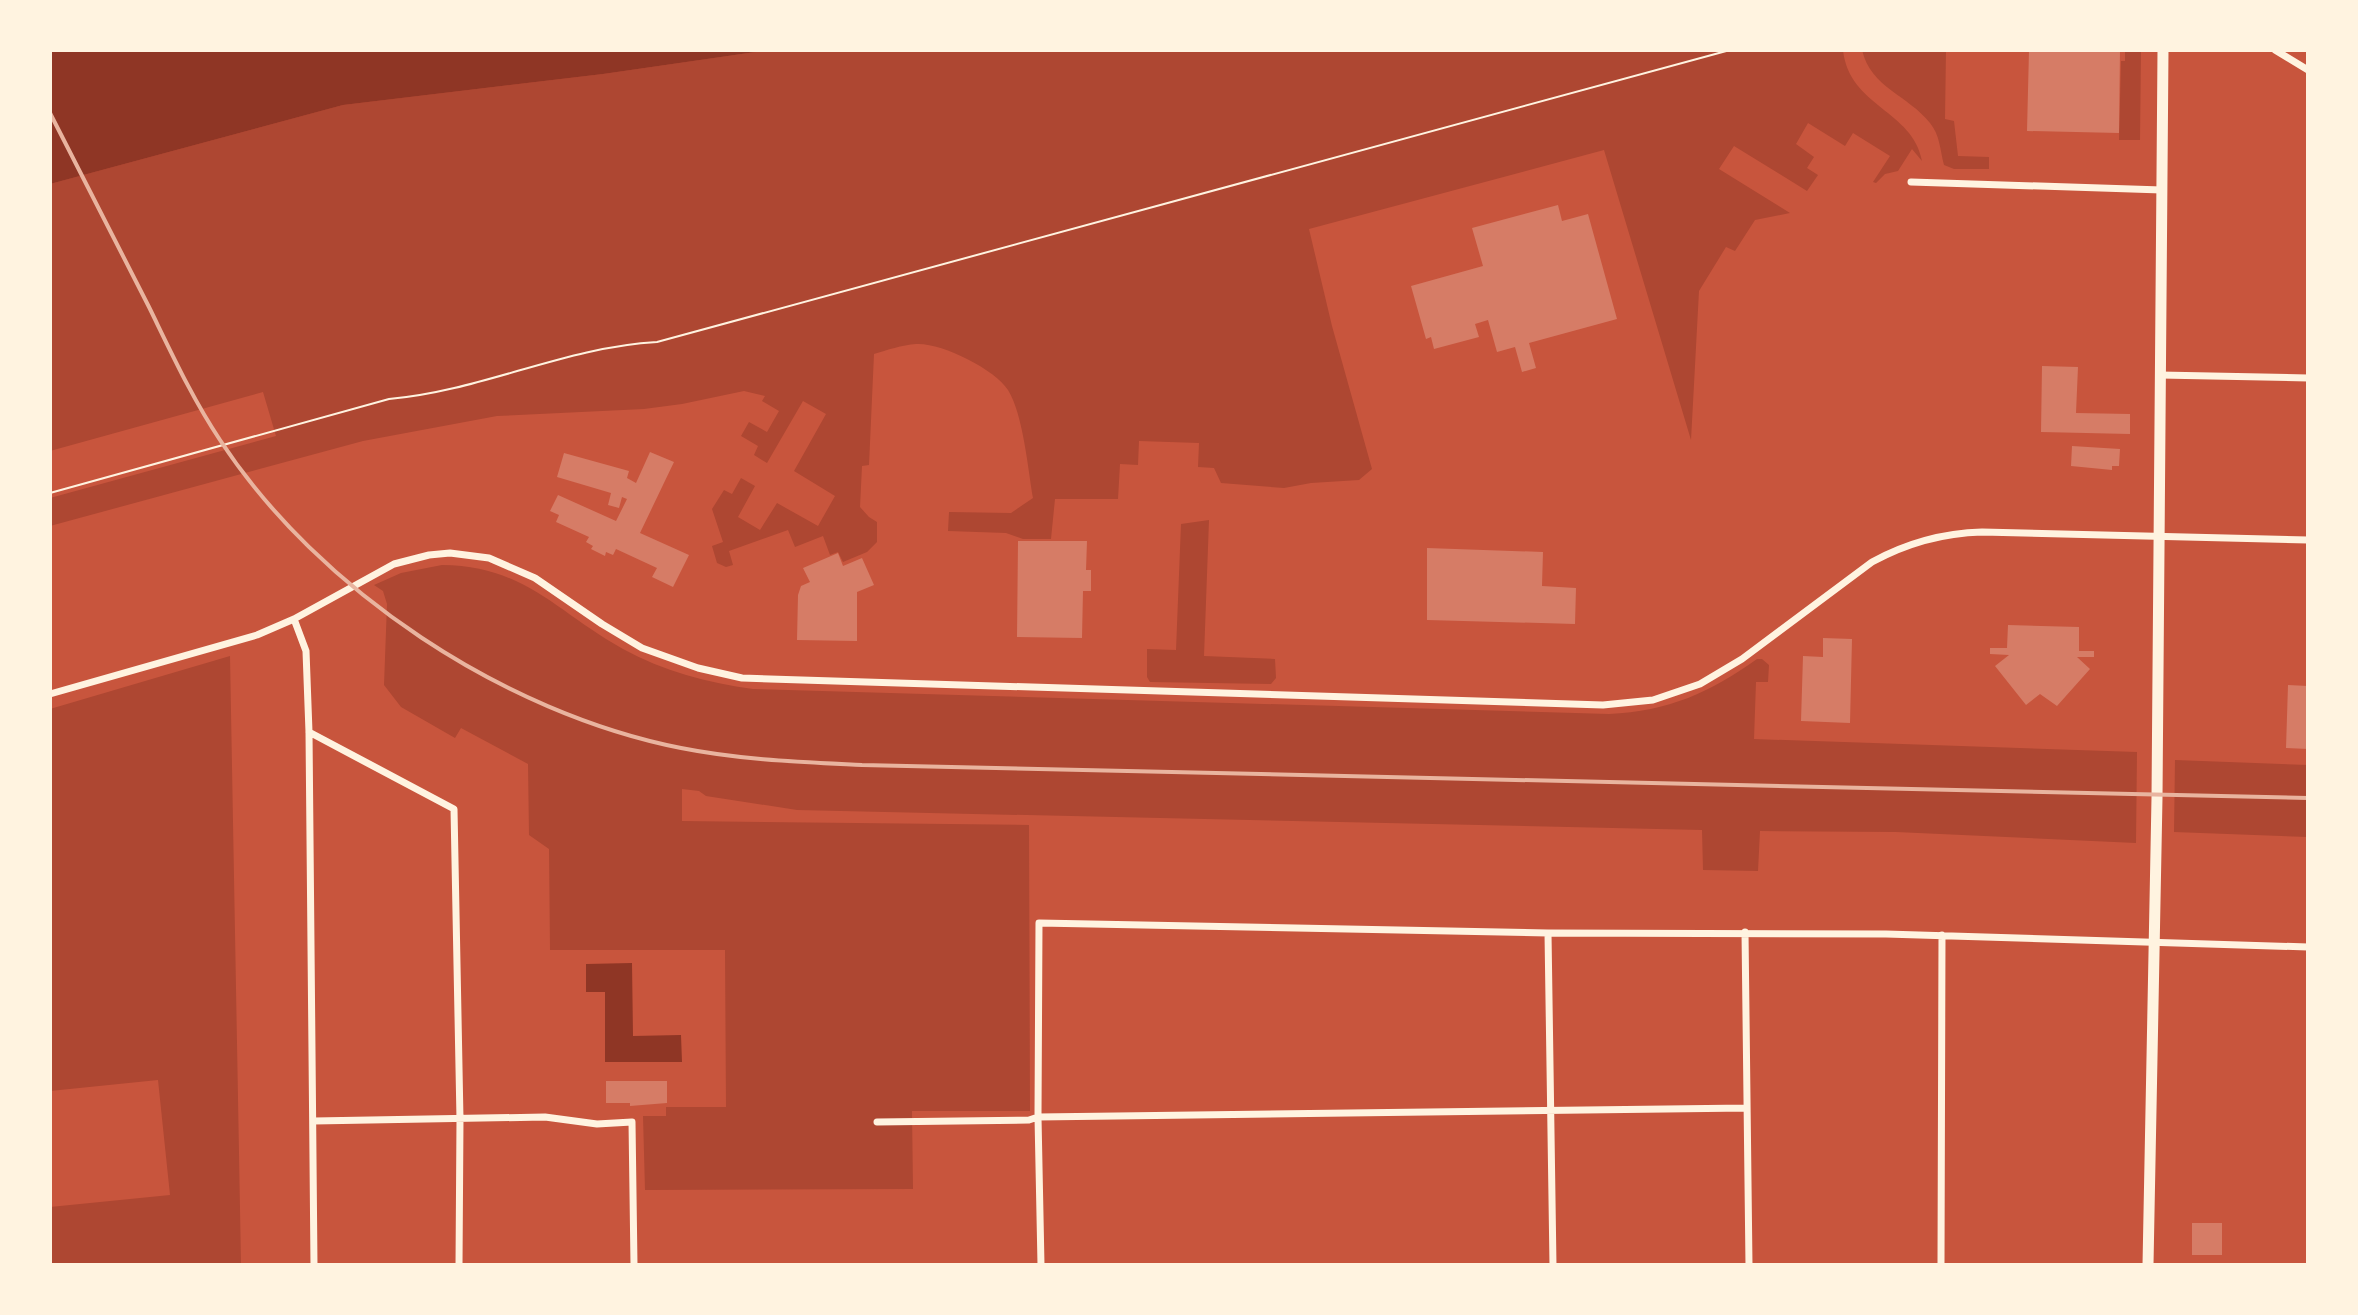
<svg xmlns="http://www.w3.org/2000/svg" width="2358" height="1315" font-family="Cabin,sans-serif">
  <rect width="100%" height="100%" fill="#c8553d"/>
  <!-- green -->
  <path fill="#ae4732" d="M 769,50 L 1843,50 C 1849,107 1913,110 1922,161 L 1912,149 L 1898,171 L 1885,174 L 1876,183 L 1873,182 L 1890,156 L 1853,133 L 1845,146 L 1808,123 L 1796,144 L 1814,157 L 1807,168 L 1818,175 L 1807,191 L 1734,146 L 1719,169 L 1790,213 L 1755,220 L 1735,251 L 1726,247 L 1699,291 L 1691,440 L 1604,150 L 1309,229 L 1332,326 L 1372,469 L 1359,480 L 1311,483 L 1284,488 L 1221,483 L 1214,468 L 1198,467 L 1199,443 L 1139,441 L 1138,465 L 1120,464 L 1118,499 L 1055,499 L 1051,539 L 1023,539 L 1006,533 L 948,531 L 949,512 L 1011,513 L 1033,498 C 1028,469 1023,414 1008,390 C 995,369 940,342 916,344 C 902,345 887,350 874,354 L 869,465 L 862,466 L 860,507 L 869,517 L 877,522 L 877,542 L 867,552 L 843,562 L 838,552 L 830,555 L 823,536 L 795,547 L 788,530 L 729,551 L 733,565 L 726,567 L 717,563 L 712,546 L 723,542 L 712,509 L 724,490 L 732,494 L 741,478 L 755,486 L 738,517 L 760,530 L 777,503 L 818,526 L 835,496 L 794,471 L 826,414 L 803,401 L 767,463 L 754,455 L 758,446 L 741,436 L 749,422 L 767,432 L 779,411 L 762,401 L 765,396 L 744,391 L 682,404 L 644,409 L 497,416 L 363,441 L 50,526 L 50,498 L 276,436 L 263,392 L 50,451 L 50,184 L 343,105 L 603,74 Z
    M 1862,50 L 1946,50 L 1945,119 L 1954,121 L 1958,156 L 1989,157 L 1989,169 L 1954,169 L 1944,165 C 1940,150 1940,135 1930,123 C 1908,95 1871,88 1862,50 Z
    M 2125,50 L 2141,50 L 2140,140 L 2119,140 L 2121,61 L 2125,61 Z
    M 1209,520 L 1204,656 L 1275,659 L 1276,678 L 1271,684 L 1150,682 L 1147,677 L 1147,649 L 1176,650 L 1181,524 Z
    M 442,565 C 526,566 556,612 623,649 C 663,671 708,683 753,689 L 1609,714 C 1669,711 1709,693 1757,659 L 1762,659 L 1769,665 L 1768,682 L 1756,682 L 1754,739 L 2137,752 L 2136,843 L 1896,832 L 1760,831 L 1758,871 L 1703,870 L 1702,830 L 797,810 L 706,796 L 699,791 L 682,789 L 682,821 L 1029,825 L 1030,1111 L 912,1111 L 913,1189 L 645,1190 L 643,1116 L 666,1116 L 666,1107 L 726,1107 L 725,950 L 550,950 L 549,849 L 529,835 L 528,764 L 461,728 L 455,738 L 401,707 L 384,685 L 387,604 L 383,591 L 374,585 L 401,573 Z
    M 230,656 L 241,1264 L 50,1265 L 50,1207 L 170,1195 L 158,1080 L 50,1091 L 50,709 Z
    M 2175,760 L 2308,765 L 2308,837 L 2174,832 Z"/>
  <!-- water -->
  <path fill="#8f3625" d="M 50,50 L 769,50 L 603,74 L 343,105 L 50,184 Z
    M 632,963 L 633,1036 L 681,1035 L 682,1062 L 605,1062 L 605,992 L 586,992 L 586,964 Z"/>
  <!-- building -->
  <path fill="#d67c66" d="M 2029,50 L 2120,50 L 2119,133 L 2027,131 Z
    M 1558,205 L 1562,221 L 1588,214 L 1617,319 L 1529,343 L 1536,368 L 1522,372 L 1515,347 L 1497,352 L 1488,320 L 1475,324 L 1479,337 L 1434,349 L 1431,337 L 1426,339 L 1411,286 L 1483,266 L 1472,228 Z
    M 2042,366 L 2078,367 L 2076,413 L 2130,414 L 2130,434 L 2041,432 Z
    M 2072,446 L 2120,449 L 2119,466 L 2112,466 L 2112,470 L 2071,466 Z
    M 650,452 L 674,462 L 640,533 L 689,555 L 673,587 L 652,577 L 657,568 L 616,549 L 613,555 L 606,552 L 605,556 L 591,549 L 593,546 L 586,542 L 589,537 L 556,522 L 559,515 L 550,511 L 558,495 L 616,521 L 627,499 L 622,497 L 619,508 L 608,505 L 611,493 L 557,477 L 564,453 L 629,471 L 627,478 L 636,483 Z
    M 1018,541 L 1087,541 L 1086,570 L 1091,570 L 1091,591 L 1083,591 L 1082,638 L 1017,637 Z
    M 1427,548 L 1543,552 L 1542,586 L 1576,588 L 1575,624 L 1427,620 Z
    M 838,553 L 843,566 L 862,558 L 874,585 L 857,592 L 857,641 L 797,640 L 798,595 L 801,586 L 810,582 L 803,568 Z
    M 2008,625 L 2079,627 L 2079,651 L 2094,651 L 2094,657 L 2077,657 L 2090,669 L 2057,706 L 2040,694 L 2026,705 L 1995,666 L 2009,655 L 1990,654 L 1990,648 L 2007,648 Z
    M 1823,638 L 1852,639 L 1850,723 L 1801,721 L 1803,656 L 1823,657 Z
    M 2288,685 L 2308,686 L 2308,749 L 2286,748 Z
    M 606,1081 L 667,1081 L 667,1103 L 630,1106 L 630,1103 L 606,1103 Z
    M 2192,1223 L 2222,1223 L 2222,1255 L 2192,1255 Z"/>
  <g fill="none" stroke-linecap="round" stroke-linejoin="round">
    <!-- path -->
    <path stroke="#fff3e0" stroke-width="2" d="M 50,493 L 389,399 C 481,391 565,347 657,342 L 1730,50"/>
    <!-- minor -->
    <path stroke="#fff3e0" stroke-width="7" d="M 2275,50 L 2308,70
      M 1911,182 L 2162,190
      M 2160,375 L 2308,378
      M 294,619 L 306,651 L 309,732 L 314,1265
      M 50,694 L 257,635 L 294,619 L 394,564 L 429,555 L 450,553 L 489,558 L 535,578 L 602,624 L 642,648 L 698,668 L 742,678 L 1603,705 L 1653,700 L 1700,684 L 1742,659 L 1872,562 C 1905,544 1944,533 1982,532 L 2308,540
      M 309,732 L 454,809 L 460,1119 L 459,1265
      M 1745,932 L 1749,1265
      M 1548,933 L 1553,1265
      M 314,1121 L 545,1117 L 597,1124 L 632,1122 L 634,1265
      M 877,1122 L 1029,1120 L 1038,1117 L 1747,1108
      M 1041,1265 L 1038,1117 L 1039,923 L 1548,933 L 1886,934 L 2308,947
      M 1941,1265 L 1942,935"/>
    <!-- primary -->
    <path stroke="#fff3e0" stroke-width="11" d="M 2148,1265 L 2157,798 L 2163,50"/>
    <!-- rail -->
    <path stroke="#e9b49f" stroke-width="4" d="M 50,113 C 83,177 116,242 149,307 C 171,352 192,398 220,440 C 319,591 504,713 681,748 C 741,760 801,762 862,765 L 2308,798"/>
  </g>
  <!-- border -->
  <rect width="2358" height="1315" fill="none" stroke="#fff3e0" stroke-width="104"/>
</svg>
